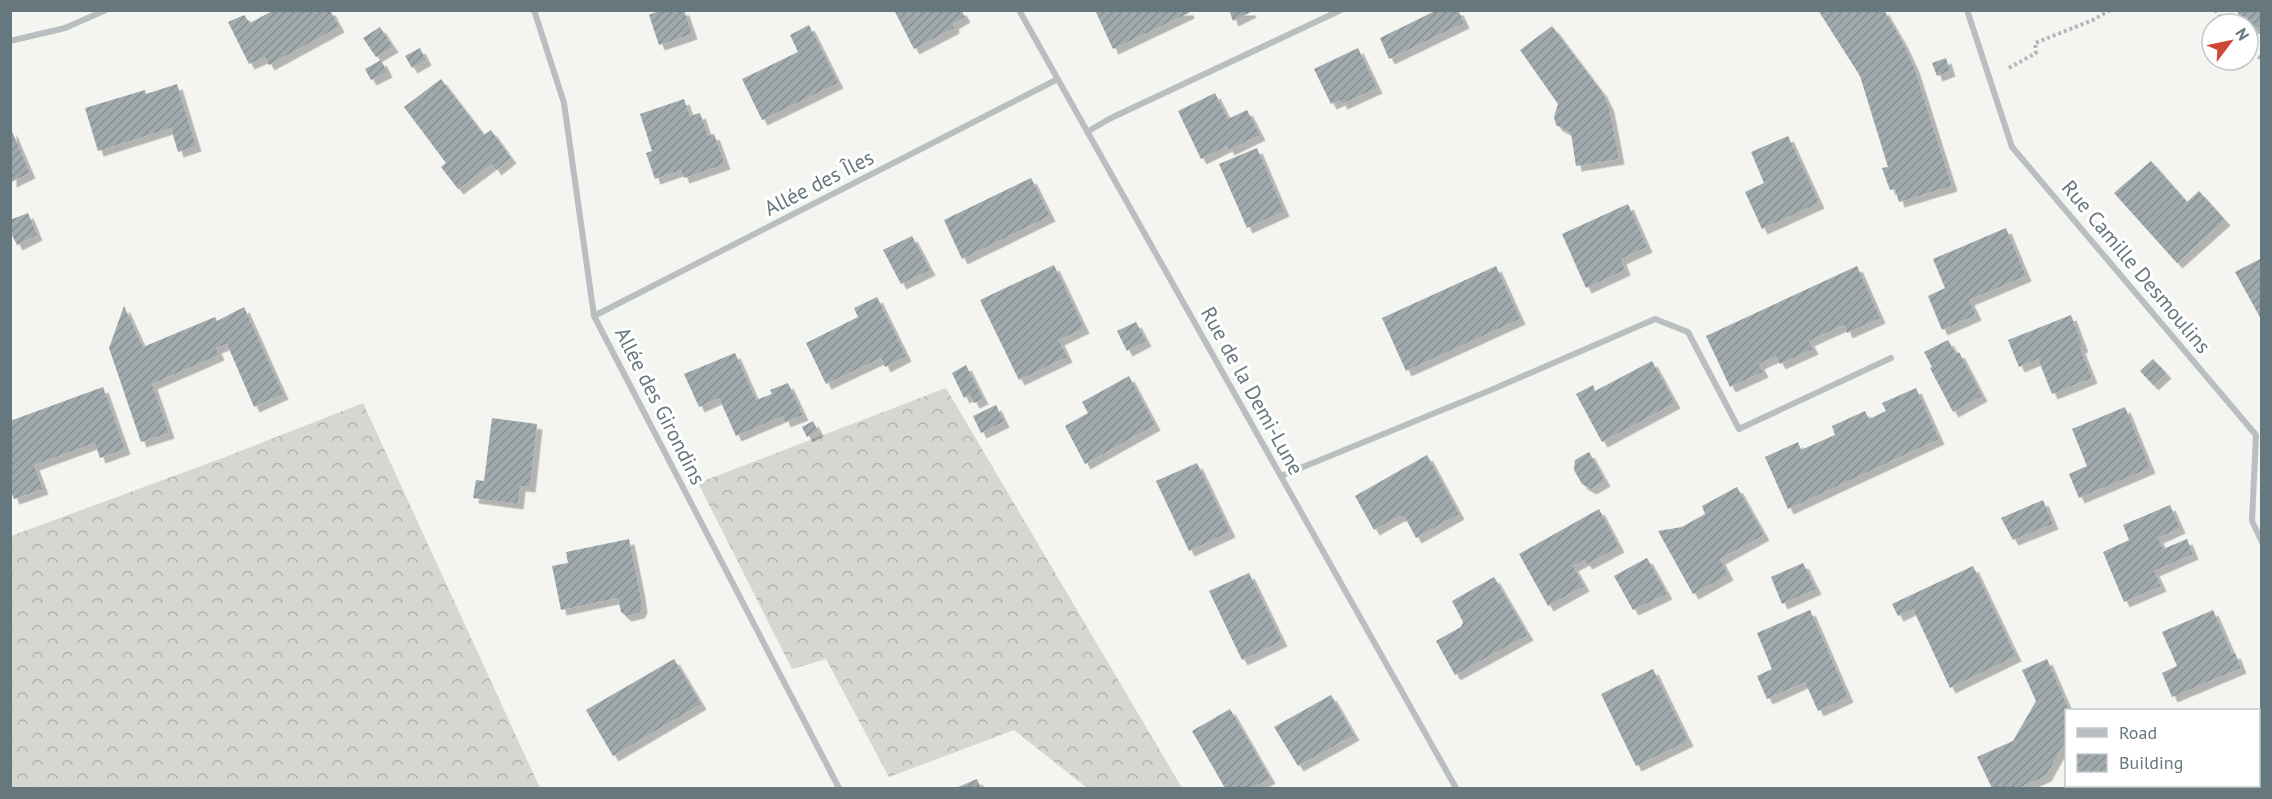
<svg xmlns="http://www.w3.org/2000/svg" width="2272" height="799" font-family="'PT Sans',sans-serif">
  <defs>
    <pattern id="forest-crowns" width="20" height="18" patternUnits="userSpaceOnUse" patternTransform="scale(1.5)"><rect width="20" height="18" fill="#d4d8d0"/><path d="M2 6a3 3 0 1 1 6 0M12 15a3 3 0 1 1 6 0" fill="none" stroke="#b0b4ae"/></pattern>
    <pattern id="building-hatch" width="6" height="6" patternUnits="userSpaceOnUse" patternTransform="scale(1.5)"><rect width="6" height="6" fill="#a1aaad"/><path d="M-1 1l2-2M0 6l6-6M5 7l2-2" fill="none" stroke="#878f92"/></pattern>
    <filter id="shadow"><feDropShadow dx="5.5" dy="5.5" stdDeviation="0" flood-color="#0004"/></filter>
  </defs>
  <rect width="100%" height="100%" fill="#f4f4f1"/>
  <!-- forest -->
  <path fill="url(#forest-crowns)" d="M 946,388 L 1182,788 L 1087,788 L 1014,730 L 889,777 L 826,659 L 792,669 L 698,483 Z
    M 363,403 L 540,788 L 11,788 L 11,536 L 220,459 Z"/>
  <!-- building -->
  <path fill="url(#building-hatch)" filter="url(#shadow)" d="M 274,10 L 330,10 L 339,27 L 269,65 L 265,57 L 249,64 L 228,22 L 244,15 L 250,23 Z
    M 661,10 L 684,10 L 692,34 L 659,45 L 649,15 Z
    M 894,10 L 961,10 L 965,17 L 953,24 L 954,28 L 914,49 Z
    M 1095,10 L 1188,10 L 1189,13 L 1113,49 Z
    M 1229,10 L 1250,10 L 1251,12 L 1233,21 Z
    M 1437,10 L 1458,10 L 1464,23 L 1389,59 L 1380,38 Z
    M 1818,10 L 1884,10 L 1903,43 L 1914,67 L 1952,186 L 1899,202 L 1895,189 L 1890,190 L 1882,168 L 1888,167 L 1860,76 Z
    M 2237,10 L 2262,10 L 2262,26 L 2251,29 L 2247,17 L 2240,19 Z
    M 809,25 L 838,83 L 762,120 L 742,79 L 798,52 L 790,35 Z
    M 1552,26 L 1602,92 L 1609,107 L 1619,159 L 1576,166 L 1571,133 L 1556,125 L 1554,117 L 1558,104 L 1520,50 Z
    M 380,27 L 393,47 L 376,57 L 363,38 Z
    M 420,48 L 426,60 L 412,68 L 405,56 Z
    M 1358,48 L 1377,88 L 1342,104 L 1340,100 L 1331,104 L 1314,69 Z
    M 1946,58 L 1950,71 L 1937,76 L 1932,63 Z
    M 381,60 L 387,72 L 371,80 L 365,69 Z
    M 441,79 L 484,135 L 491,130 L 511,158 L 496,170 L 492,164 L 458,189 L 441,167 L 446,163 L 404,107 Z
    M 177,84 L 196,146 L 178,152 L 171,128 L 98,151 L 85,108 L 145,90 L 146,94 Z
    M 1215,93 L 1228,119 L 1247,110 L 1260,135 L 1229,150 L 1227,146 L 1201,159 L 1178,111 Z
    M 684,99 L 690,116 L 700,113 L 708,136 L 714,134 L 725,164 L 684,178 L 681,170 L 655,179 L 646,153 L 652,151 L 640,114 Z
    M 11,129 L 30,173 L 11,182 Z
    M 1788,136 L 1819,203 L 1762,229 L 1745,192 L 1764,183 L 1751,152 Z
    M 1257,148 L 1284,211 L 1247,228 L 1219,164 Z
    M 2151,161 L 2187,202 L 2199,191 L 2225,220 L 2177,263 L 2114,193 Z
    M 1031,178 L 1050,216 L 962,259 L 944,220 Z
    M 1628,204 L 1647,247 L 1621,259 L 1625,270 L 1586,288 L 1562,234 Z
    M 28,213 L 37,235 L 17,245 L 10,231 L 10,220 Z
    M 2006,228 L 2026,276 L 1969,300 L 1976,315 L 1942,330 L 1928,296 L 1945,288 L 1933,259 Z
    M 912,236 L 930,270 L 901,284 L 883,250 Z
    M 2262,258 L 2262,321 L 2235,272 Z
    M 1054,265 L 1084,328 L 1059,340 L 1067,357 L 1019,380 L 980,300 Z
    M 1496,266 L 1520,319 L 1406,371 L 1382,318 Z
    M 1857,266 L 1880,318 L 1847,333 L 1844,325 L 1826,333 L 1809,341 L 1813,349 L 1780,364 L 1776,356 L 1759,364 L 1763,372 L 1730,387 L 1706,336 Z
    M 877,297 L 906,356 L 885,367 L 881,358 L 826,384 L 806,343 L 858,317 L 854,308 Z
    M 124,306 L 143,347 L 215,317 L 217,321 L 244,307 L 283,394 L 254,407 L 227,344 L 216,348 L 219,355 L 152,384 L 169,433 L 141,442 L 109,348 Z
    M 2071,315 L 2083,347 L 2080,348 L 2092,378 L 2052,394 L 2038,359 L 2019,367 L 2008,340 Z
    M 1136,322 L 1146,341 L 1127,351 L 1117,331 Z
    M 1948,340 L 1956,354 L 1959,352 L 1982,396 L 1953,412 L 1930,368 L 1932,367 L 1924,352 Z
    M 735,353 L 756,400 L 772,394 L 770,390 L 788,383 L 803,415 L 785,422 L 783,416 L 736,436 L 719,398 L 699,407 L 684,374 Z
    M 2153,359 L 2166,373 L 2153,385 L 2140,371 Z
    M 1652,361 L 1675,403 L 1602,442 L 1576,394 L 1593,385 L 1595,391 Z
    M 966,365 L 983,399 L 974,403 L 970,395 L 964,398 L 952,373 Z
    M 1129,376 L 1155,425 L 1085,464 L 1065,426 L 1088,413 L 1082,402 Z
    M 103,387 L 125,449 L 100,458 L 95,443 L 34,465 L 43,489 L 14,499 L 10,489 L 10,421 Z
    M 1916,388 L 1939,439 L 1788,509 L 1765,457 L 1798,442 L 1801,450 L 1819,442 L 1835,435 L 1832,426 L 1865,411 L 1869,419 L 1886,411 L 1882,403 Z
    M 996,405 L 1004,422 L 981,433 L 973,416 Z
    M 2125,407 L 2150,468 L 2079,498 L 2069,474 L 2087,466 L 2072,429 Z
    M 492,418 L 537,424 L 530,487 L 520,486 L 518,504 L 473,498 L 476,480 L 484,481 Z
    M 813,421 L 818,431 L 807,437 L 802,427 Z
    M 1589,452 L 1605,481 L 1591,489 L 1582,484 L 1574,470 L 1575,460 Z
    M 1427,455 L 1459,514 L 1416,538 L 1405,517 L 1399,516 L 1374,530 L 1355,496 Z
    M 1197,463 L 1230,532 L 1189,551 L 1156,481 Z
    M 1737,487 L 1764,535 L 1720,559 L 1728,575 L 1693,594 L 1658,531 L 1682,527 L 1705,514 L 1702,506 Z
    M 2043,500 L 2053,524 L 2013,540 L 2001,518 Z
    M 2170,505 L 2180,528 L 2158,538 L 2163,549 L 2187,539 L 2193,554 L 2154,571 L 2161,586 L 2124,602 L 2103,552 L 2129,540 L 2123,525 Z
    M 1599,509 L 1619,547 L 1587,564 L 1584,560 L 1573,566 L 1584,586 L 1548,606 L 1519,554 Z
    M 629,539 L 640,593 L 642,608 L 639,613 L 626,616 L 621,612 L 618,598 L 561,610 L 552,566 L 568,563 L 566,552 Z
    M 1647,558 L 1667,594 L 1633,610 L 1614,576 Z
    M 1803,563 L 1816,589 L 1782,604 L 1771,577 Z
    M 1973,566 L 2016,656 L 1950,688 L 1913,609 L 1898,616 L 1892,604 Z
    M 1249,573 L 1282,641 L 1242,660 L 1209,591 Z
    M 1494,577 L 1528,635 L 1455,675 L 1436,641 L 1461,627 L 1463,622 L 1452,601 Z
    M 1810,610 L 1848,697 L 1818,711 L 1805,682 L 1767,699 L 1757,676 L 1772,669 L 1757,633 Z
    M 2213,610 L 2232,654 L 2235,653 L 2241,668 L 2172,697 L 2162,673 L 2177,666 L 2162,632 Z
    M 674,659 L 701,704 L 613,756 L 586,710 Z
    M 2047,659 L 2069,710 L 2066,710 L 2066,740 L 2046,776 L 2019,788 L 1992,788 L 1977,757 L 2013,741 L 2036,701 L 2022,670 Z
    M 1653,669 L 1688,741 L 1636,766 L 1601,694 Z
    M 1331,695 L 1354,735 L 1298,766 L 1274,727 Z
    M 1230,709 L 1270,778 L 1252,788 L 1225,788 L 1192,731 Z
    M 2262,709 L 2262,788 L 2241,788 L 2240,786 L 2259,786 L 2259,710 Z
    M 977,779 L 981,788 L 956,788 Z"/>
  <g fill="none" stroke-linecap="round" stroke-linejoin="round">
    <!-- path -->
    <path stroke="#b3b7b8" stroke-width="4" stroke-dasharray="3 3" stroke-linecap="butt" d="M 2215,10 L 2225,24
      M 2248,50 L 2262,59
      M 2009,68 L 2036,53 L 2035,43 L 2093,20 L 2110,10"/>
    <!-- minor -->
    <path stroke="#b9bec0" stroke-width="6" d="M 534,10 L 564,103 L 594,316 L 839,788
      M 1019,10 L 1456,788
      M 1967,10 L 2012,147 L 2256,435 L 2252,521 L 2262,542
      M 10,41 L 65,28 L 106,10
      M 1087,132 L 1109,119 L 1341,10
      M 594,316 L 1058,79
      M 1281,476 L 1491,390 L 1655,319 L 1688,332 L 1739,429 L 1891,358"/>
  </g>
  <g text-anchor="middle" stroke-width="6" stroke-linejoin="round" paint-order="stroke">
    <!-- street labels -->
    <g font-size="21" fill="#67777e" stroke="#fff">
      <text transform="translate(819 183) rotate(-27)" y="7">Allée des Îles</text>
      <text transform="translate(2136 267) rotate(50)" y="7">Rue Camille Desmoulins</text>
      <text transform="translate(1252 391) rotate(61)" y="7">Rue de la Demi-Lune</text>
      <text transform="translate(660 406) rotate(63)" y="7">Allée des Girondins</text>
    </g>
  </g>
  <!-- border -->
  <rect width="2272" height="799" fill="none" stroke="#67777e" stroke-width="24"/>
  <!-- legend -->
  <rect x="2065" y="709" width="195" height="78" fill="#ffffff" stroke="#c2c9cb" stroke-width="1.5"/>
  <rect x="2077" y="728" width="30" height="9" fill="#b9bec0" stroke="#c2c9cb" stroke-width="1.5"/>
  <text x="2119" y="739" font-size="18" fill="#67777e">Road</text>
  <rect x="2077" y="754" width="30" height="18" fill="url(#building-hatch)" stroke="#c2c9cb" stroke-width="1.5"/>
  <text x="2119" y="769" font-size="18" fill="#67777e">Building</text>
  <!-- north arrow -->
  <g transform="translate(2230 42) rotate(58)"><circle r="28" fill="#ffffff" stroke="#c2c9cb" stroke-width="1.5"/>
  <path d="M0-4.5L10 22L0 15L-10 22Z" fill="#cd4838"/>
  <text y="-9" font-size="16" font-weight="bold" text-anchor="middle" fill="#67777e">N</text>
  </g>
</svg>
